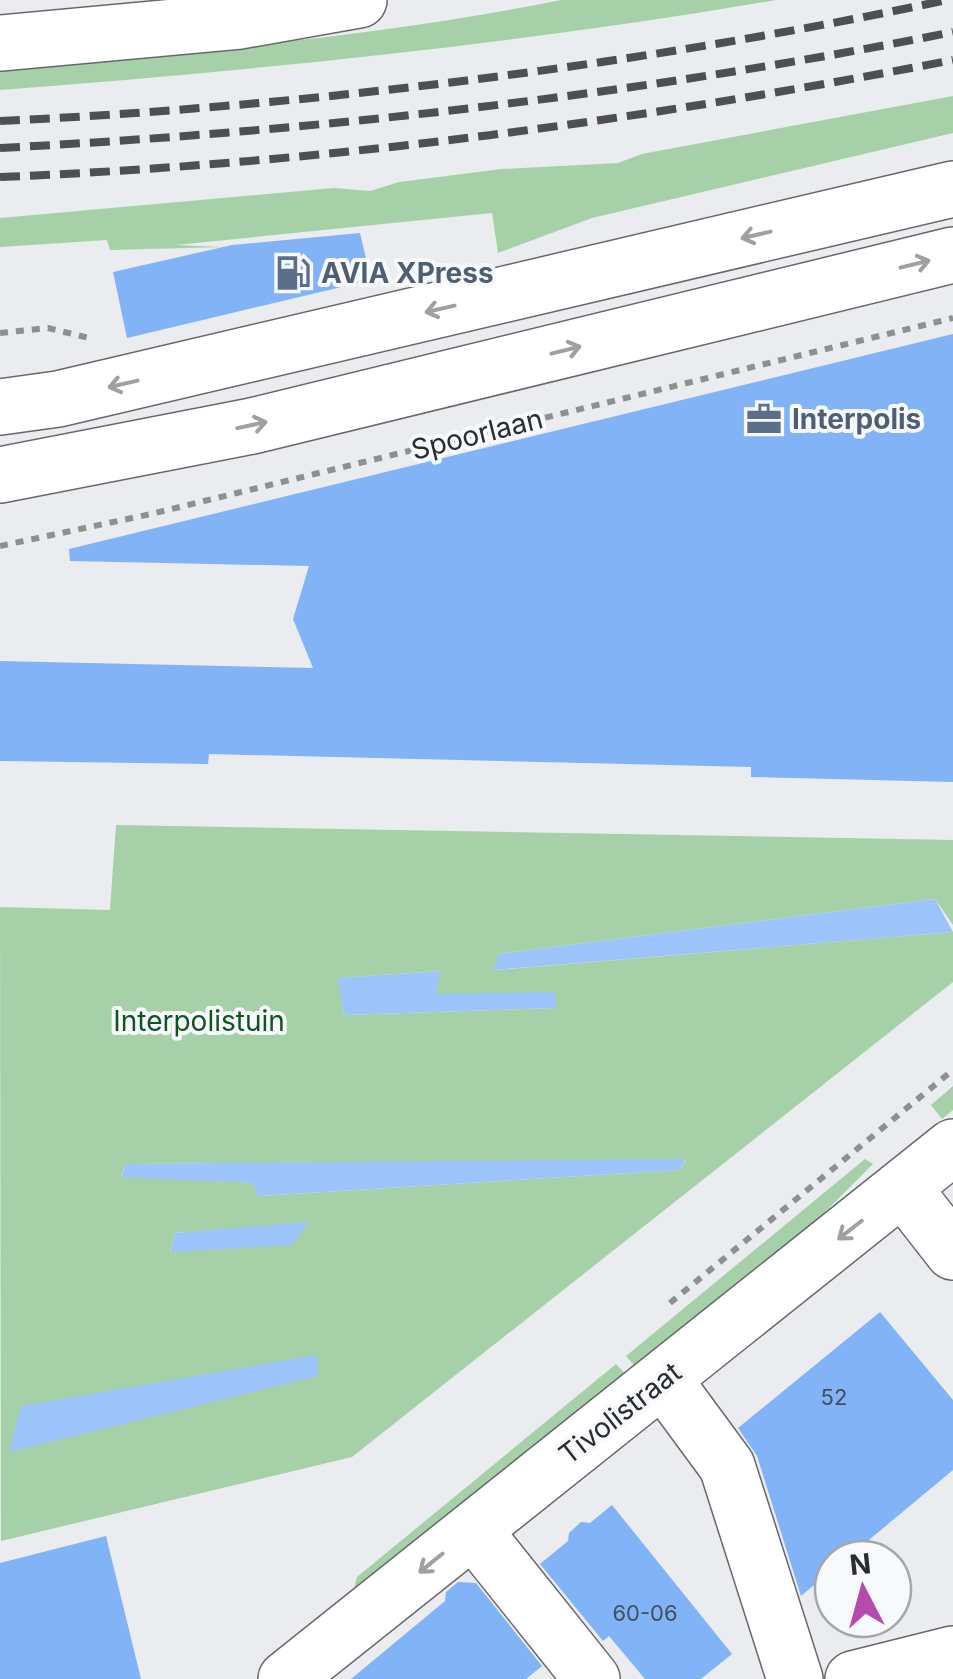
<svg xmlns="http://www.w3.org/2000/svg" width="953" height="1679" font-family="Inter,sans-serif">
  <rect width="100%" height="100%" fill="#eaecef"/>
  <!-- green -->
  <path fill="#a6d1a8" fill-rule="evenodd" d="M 561,0 L 776,0 C 519,44 260,70 0,90 L 0,62 C 188,54 376,37 561,0 Z
    M 953,96 L 953,133 L 592,218 L 498,253 L 492,213 L 176,245 L 224,247 L 110,250 L 107,240 L 0,247 L 0,218 L 334,188 L 370,191 L 399,182 L 502,169 L 618,163 L 642,154 Z
    M 116,825 L 953,840 L 953,925 L 935,899 L 498,954 L 495,970 L 953,932 L 953,982 L 352,1457 L 1,1541 L 0,907 L 110,910 ZM 439,971 L 436,994 L 556,1008 L 344,1015 L 339,978 ZM 686,1160 L 680,1170 L 259,1196 L 254,1183 L 121,1176 L 126,1164 ZM 309,1223 L 171,1252 L 170,1251 L 175,1233 Z
    M 953,1086 L 953,1110 L 942,1119 L 931,1105 Z
    M 865,1159 L 873,1164 L 811,1226 L 637,1369 L 626,1356 Z
    M 616,1364 L 628,1377 L 353,1592 L 357,1577 Z"/>
  <!-- water -->
  <path fill="#9dc3fb" d="M 935,899 L 953,932 L 494,970 L 498,954 Z
    M 440,971 L 436,994 L 555,992 L 556,1008 L 344,1015 L 338,978 Z
    M 686,1159 L 680,1170 L 258,1196 L 253,1183 L 121,1177 L 126,1164 Z
    M 309,1222 L 292,1245 L 170,1252 L 175,1233 Z
    M 317,1355 L 318,1376 L 9,1452 L 21,1406 Z"/>
  <!-- building -->
  <path fill="#82b3f7" d="M 360,233 L 371,280 L 127,338 L 113,272 L 232,245 Z
    M 953,334 L 953,782 L 751,777 L 751,767 L 209,754 L 208,764 L 0,761 L 0,661 L 313,668 L 293,619 L 309,566 L 70,561 L 69,549 Z
    M 880,1312 L 953,1400 L 953,1470 L 846,1559 L 833,1559 L 833,1569 L 801,1596 L 757,1456 L 738,1428 Z
    M 612,1505 L 732,1654 L 701,1679 L 645,1679 L 609,1636 L 603,1641 L 540,1564 L 568,1541 L 569,1533 L 581,1522 L 590,1523 Z
    M 106,1536 L 141,1679 L 0,1679 L 0,1563 Z
    M 458,1582 L 476,1583 L 542,1666 L 526,1679 L 351,1679 L 445,1601 L 446,1592 Z"/>
  <g fill="none" stroke-linecap="round" stroke-linejoin="round">
    <defs>
      <path id="minor" d="M 0,43 L 240,21 L 359,0
        M 0,407 L 58,399 L 953,189
        M 0,475 L 252,426 L 953,255
        M 903,1188 L 953,1252
        M 663,1379 L 727,1466 L 795,1679
        M 473,1530 L 592,1679
        M 286,1679 L 953,1147
        M 853,1679 L 953,1654"/>
    </defs>
    <!-- minor casing -->
    <use href="#minor" stroke="#67686b" stroke-width="58"/>
    <!-- path -->
    <path stroke="#8d8f91" stroke-width="6" stroke-dasharray="8 8" stroke-linecap="butt" d="M 0,333 L 48,328 L 89,338
      M 0,546 L 151,514 L 953,318
      M 670,1303 L 953,1070"/>
    <!-- minor -->
    <use href="#minor" stroke="#fff" stroke-width="55"/>
    <!-- rail -->
    <path stroke="#4e4f51" stroke-width="8" stroke-dasharray="20 10" stroke-linecap="butt" d="M 0,121 C 313,106 641,65 947,0
      M 0,148 C 320,131 638,95 953,32
      M 0,177 C 320,164 639,121 953,60"/>
  </g>
  <!-- one-way arrows -->
  <defs><path id="oneway-shaft" d="M-6 0H5M1.5-3L5.5 0L1.5 3" fill="none" stroke-width="1.6" stroke-linecap="round" stroke-linejoin="round" transform="scale(2.5)"/></defs>
  <g stroke="#a0a0a0">
    <use href="#oneway-shaft" transform="translate(756 235) rotate(167)"/>
    <use href="#oneway-shaft" transform="translate(915 264) rotate(-14)"/>
    <use href="#oneway-shaft" transform="translate(440 309) rotate(167)"/>
    <use href="#oneway-shaft" transform="translate(566 350) rotate(-14)"/>
    <use href="#oneway-shaft" transform="translate(123 384) rotate(167)"/>
    <use href="#oneway-shaft" transform="translate(252 425) rotate(-12)"/>
    <use href="#oneway-shaft" transform="translate(850 1230) rotate(142)"/>
    <use href="#oneway-shaft" transform="translate(431 1563) rotate(141)"/>
  </g>
  <!-- icons -->
  <defs>
    <symbol id="fuel-bare" viewBox="-9 -9 18 18"><path d="M-5.5-6h7V0h2V4h1.3V-2.5L3-4.5l.8-.8L6-3V5H2.5V1h-1V6h-7ZM-4.2-4.7v3.2H.2V-4.7Z" fill="#5c6f8a" stroke="#f7f9fc" stroke-width="2.5" paint-order="stroke"/></symbol>
    <symbol id="office-bare" viewBox="-9 -9 18 18"><path d="M-6-3h4V-5.5h4V-3h4V5H-6ZM-1-4.5V-3h2v-1.5ZM-6 0V1H6V0Z" fill="#5c6f8a" stroke="#f7f9fc" stroke-width="2.5" paint-order="stroke"/></symbol>
  </defs>
  <g fill-rule="evenodd">
    <use href="#fuel-bare" x="268" y="248" width="50" height="50"/>
    <use href="#office-bare" x="739" y="394" width="50" height="50"/>
  </g>
  <g text-anchor="middle" stroke-width="8" stroke-linejoin="round" paint-order="stroke">
    <!-- number labels -->
    <g font-size="22" fill="#414e60">
      <text x="834" y="1405">52</text>
      <text x="645" y="1621">60-06</text>
    </g>
    <!-- service labels -->
    <g font-size="28" font-weight="bold" fill="#4e5e75" stroke="#f7f9fc" text-anchor="start">
      <text x="321" y="283">AVIA XPress</text>
      <text x="792" y="429">Interpolis</text>
    </g>
    <!-- street labels -->
    <g font-size="28" fill="#2b2c2d" stroke="#f7f9fc">
      <text transform="translate(477 434) rotate(-14)" y="10">Spoorlaan</text>
      <text transform="translate(620 1413) rotate(-38)" y="10">Tivolistraat</text>
    </g>
    <!-- park labels -->
    <g font-size="28" fill="#0c561b" stroke="#f7f9fc">
      <text x="199" y="1031">Interpolistuin</text>
    </g>
  </g>
  <!-- north arrow -->
  <g transform="translate(863 1589) rotate(354)"><circle r="48" fill="#f7f9fc" stroke="#a5a7a9" stroke-width="2.5"/>
  <path d="M0-8L18 38L0 25L-18 38Z" fill="#b44bad"/>
  <text y="-15" font-size="28" font-weight="bold" text-anchor="middle" fill="#2b2c2d">N</text>
  </g>
</svg>
